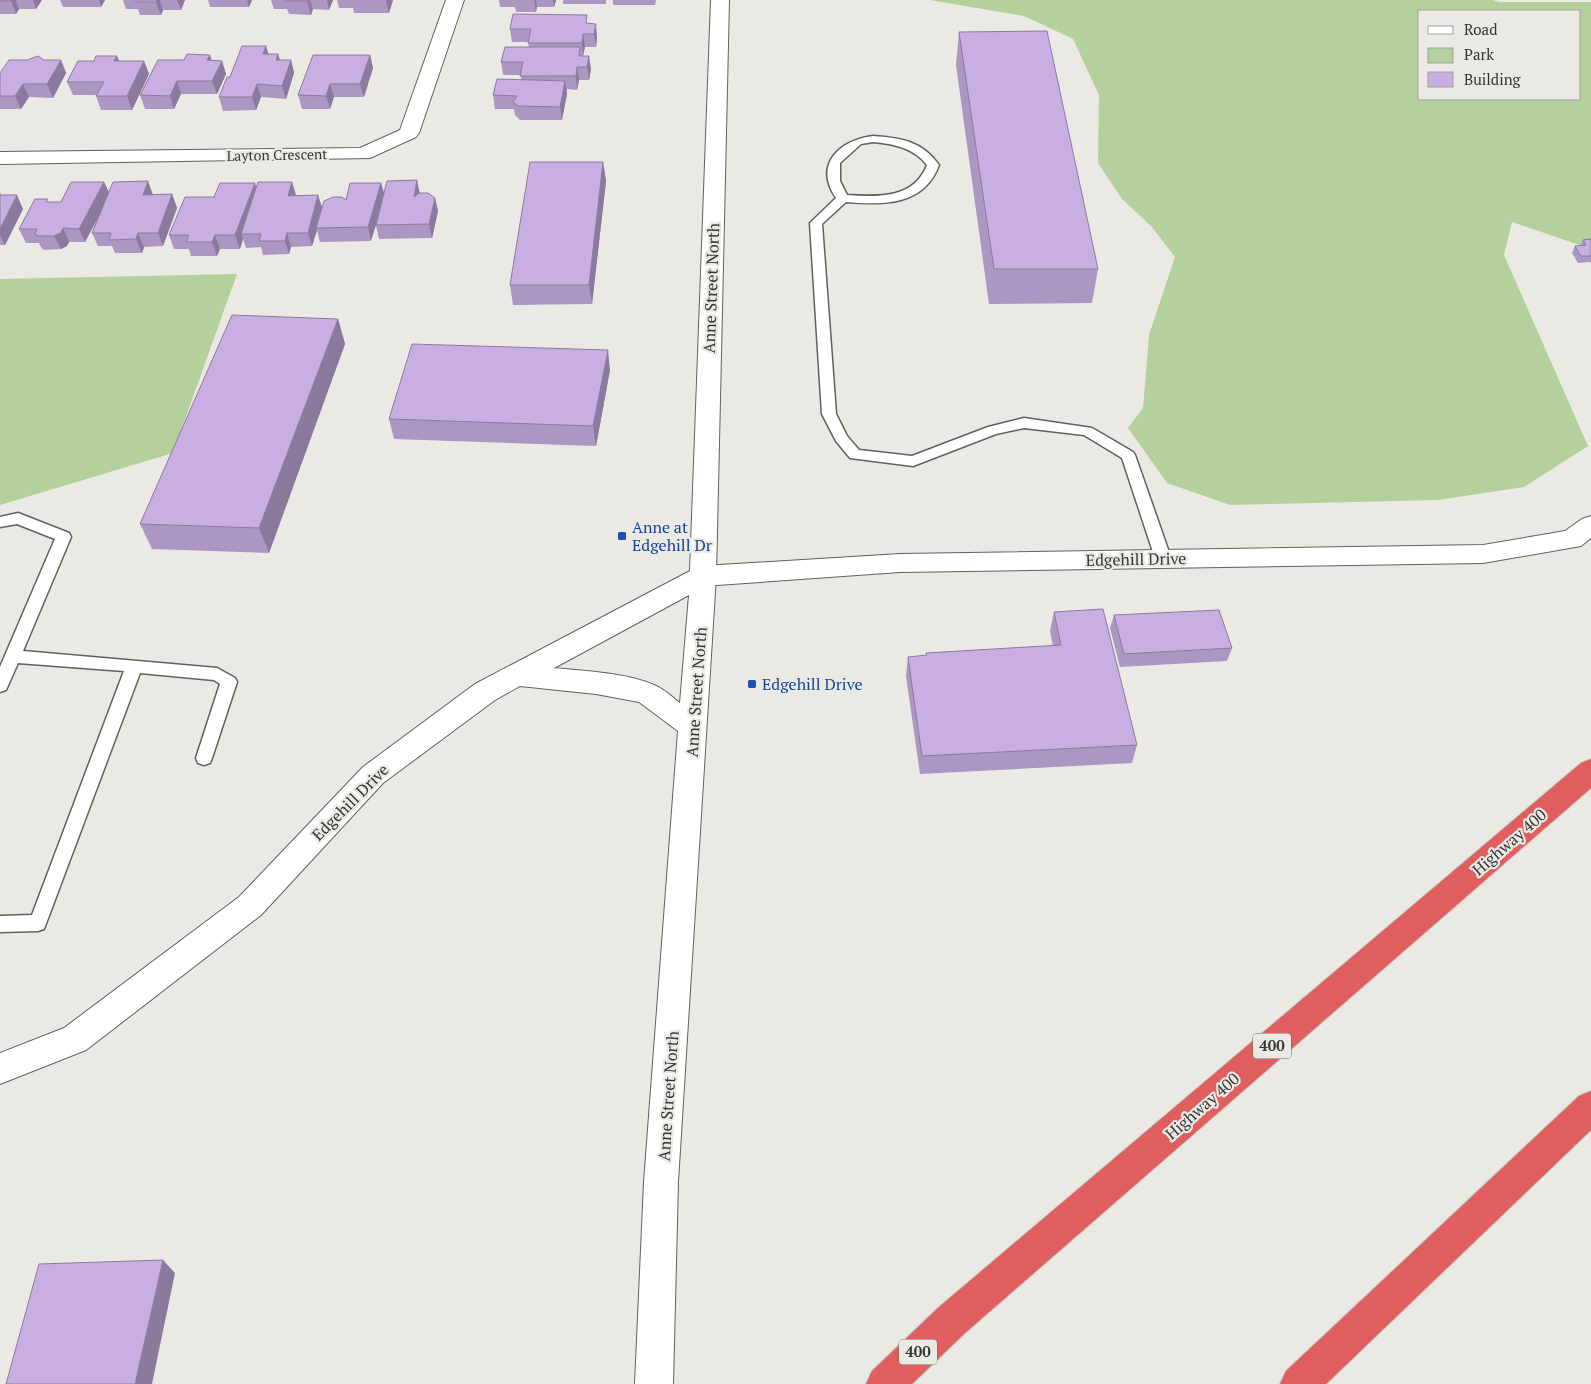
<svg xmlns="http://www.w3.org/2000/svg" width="1591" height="1384" font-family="'PT Serif',serif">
  <rect width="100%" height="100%" fill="#ebe9e4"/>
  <!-- green -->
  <path fill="#b4d09d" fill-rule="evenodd" d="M 930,0 L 1493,0 L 1499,2 L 1591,2 L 1591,249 L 1512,222 L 1504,255 L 1588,446 L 1524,487 L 1438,500 L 1230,505 L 1167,483 L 1128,428 L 1143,408 L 1149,335 L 1175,257 L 1151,226 L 1122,199 L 1098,163 L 1099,95 L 1073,39 L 1024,16 ZM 1420,11 L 1580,11 L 1580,99 L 1420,99 Z
    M 237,274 L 173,453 L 0,505 L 0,279 Z"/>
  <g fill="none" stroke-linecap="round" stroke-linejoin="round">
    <defs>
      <path id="service" d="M 873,136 C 901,138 922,141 939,165 C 924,206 883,205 846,202 L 822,224 L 836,414 L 847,436 L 859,450 L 912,456 L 988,427 L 1024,418 L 1092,428 L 1133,452 L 1135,455 L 1171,558 L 1168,562 L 1158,562 L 1155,558 L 1122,458 L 1084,435 L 1024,428 L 996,434 L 913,466 L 850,458 L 836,441 L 822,414 L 810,223 L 836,198 C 813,164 840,140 873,136 ZM 873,142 C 894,144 914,148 927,165 C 914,199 878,197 847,195 L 840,181 L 840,163 L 861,144 Z
        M 18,513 L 69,533 L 71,537 L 23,651 L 217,668 L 235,678 L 237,682 L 212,758 L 210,763 L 204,765 L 198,763 L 196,758 L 220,684 L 214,680 L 140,673 L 44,929 L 38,931 L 0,932 L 0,916 L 32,915 L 124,671 L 18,663 L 6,690 L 0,692 L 0,667 L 55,539 L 17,524 L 0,527 L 0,517 Z"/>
      <path id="minor" d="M 446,0 L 464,0 L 419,133 L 416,137 L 370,158 L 0,164 L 0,152 L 360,148 L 400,130 Z
        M 1591,516 L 1591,538 L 1581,546 L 1483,563 L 900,572 L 703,586 L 694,583 L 690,576 L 694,569 L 703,566 L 900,554 L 1483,545 L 1565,531 L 1582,519 Z"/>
      <path id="tertiary" d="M 711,0 L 729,0 L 716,576 L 678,1182 L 673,1384 L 635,1384 L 644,1182 L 678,731 L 639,702 L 596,694 L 520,686 L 495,700 L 383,783 L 261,915 L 86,1050 L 0,1084 L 0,1053 L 64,1028 L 239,897 L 363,767 L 475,684 L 690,571 ZM 689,595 L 680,703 C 672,697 664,689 654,685 C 628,673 583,671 554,668 Z"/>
      <path id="motorway" d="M 1591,759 L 1591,788 L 965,1333 L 912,1384 L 866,1384 L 872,1371 L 939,1307 L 1581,763 Z
        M 1591,1091 L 1591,1130 L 1326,1384 L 1280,1384 L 1286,1371 L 1579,1096 Z"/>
    </defs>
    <!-- service casing -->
    <use href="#service" stroke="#63615d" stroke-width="3"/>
    <!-- minor casing -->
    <use href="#minor" stroke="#63615d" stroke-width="2"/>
    <!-- tertiary casing -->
    <use href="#tertiary" stroke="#63615d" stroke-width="2"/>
    <!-- motorway casing -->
    <use href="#motorway" stroke="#c7c6c6" stroke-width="2"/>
    <!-- service -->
    <use href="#service" fill="#fff" fill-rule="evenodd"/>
    <!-- minor -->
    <use href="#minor" fill="#fff" fill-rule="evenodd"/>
    <!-- tertiary -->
    <use href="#tertiary" fill="#fff" fill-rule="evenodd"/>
    <!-- motorway -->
    <use href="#motorway" fill="#e05e5e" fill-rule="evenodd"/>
  </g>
  <!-- wall -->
  <path fill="#ac96c2" d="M 0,0 L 42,0 L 36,9 L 19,9 L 16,14 L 0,14 Z
    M 60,0 L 105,0 L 101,7 L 63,7 Z
    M 123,0 L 185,0 L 181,10 L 163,10 L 161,15 L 140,15 L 138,9 L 126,9 Z
    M 208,0 L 252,0 L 249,7 L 210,7 Z
    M 271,0 L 333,0 L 329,10 L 313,9 L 311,15 L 289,14 L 287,9 L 274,9 Z
    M 337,0 L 393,0 L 389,13 L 354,13 L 353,8 L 339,8 Z
    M 499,0 L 556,0 L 554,7 L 537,7 L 536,12 L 516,12 L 515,7 L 500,7 Z
    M 563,0 L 606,0 L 606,4 L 563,4 Z
    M 613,0 L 656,0 L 655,5 L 613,5 Z
    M 588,23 L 597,37 L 596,47 L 585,47 L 583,56 L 591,69 L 589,80 L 579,80 L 577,90 L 567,89 L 567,94 L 562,120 L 520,120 L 515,115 L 514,109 L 495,109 L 493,95 L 521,80 L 521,75 L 503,75 L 501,62 L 529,47 L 528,42 L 512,42 L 510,29 Z
    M 959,32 L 1098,269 L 1092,303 L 989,304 L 956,65 Z
    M 266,46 L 268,54 L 278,54 L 280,60 L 291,60 L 294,73 L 286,99 L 261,97 L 256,110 L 223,111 L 219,97 L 230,77 Z
    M 370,55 L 373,68 L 364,97 L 334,97 L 330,109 L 302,109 L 298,95 Z
    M 117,56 L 119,61 L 144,61 L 149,74 L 132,110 L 101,110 L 96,96 L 97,95 L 73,95 L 67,82 L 94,61 Z
    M 44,60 L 61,60 L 66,73 L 53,98 L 29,97 L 21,109 L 0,109 L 0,73 Z
    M 212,60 L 222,61 L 226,74 L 217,94 L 181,94 L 174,109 L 145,109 L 140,95 Z
    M 603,162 L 606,181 L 592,304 L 513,305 L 510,285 Z
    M 104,182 L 109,192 L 153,195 L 172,194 L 177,208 L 163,246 L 144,247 L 142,253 L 115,253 L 112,246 L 98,246 L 92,233 L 99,216 L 85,242 L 69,242 L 67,246 L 61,249 L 44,250 L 41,247 L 39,243 L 26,243 L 19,229 L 50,202 L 61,202 Z
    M 381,183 L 384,193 L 420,193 L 435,198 L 438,211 L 432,238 L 379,239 L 376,225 L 376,223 L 371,241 L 320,242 L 317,230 L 312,246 L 291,247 L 289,254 L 263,255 L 261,247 L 246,248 L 243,239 L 240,249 L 220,249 L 217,256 L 191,256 L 189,249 L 174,249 L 169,235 L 214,197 L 256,188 L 296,195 L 318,195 L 322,207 L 346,200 Z
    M 0,192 L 1,195 L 23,209 L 5,245 L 0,245 Z
    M 1591,239 L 1591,263 L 1590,262 L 1578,263 L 1572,253 L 1575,246 L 1580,246 L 1583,240 Z
    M 338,319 L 345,344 L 269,553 L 152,549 L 140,524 Z
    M 610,370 L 596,446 L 394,439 L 389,419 Z
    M 1054,612 L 1137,745 L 1132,763 L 920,774 L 906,676 L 908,657 L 926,656 L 926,653 L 1053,646 L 1050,631 Z
    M 1114,615 L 1232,648 L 1227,661 L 1120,667 L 1110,628 Z"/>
  <!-- shaded-wall -->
  <path fill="#8c7a9e" d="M 11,0 L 16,0 L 19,9 L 16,14 L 11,1 Z
    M 33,0 L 42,0 L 36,9 Z
    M 99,0 L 105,0 L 101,7 Z
    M 157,0 L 160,0 L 163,10 L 161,15 L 156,2 Z
    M 177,0 L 185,0 L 181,10 Z
    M 247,0 L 252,0 L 249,7 Z
    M 308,0 L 310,0 L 313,9 L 311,15 L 307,1 Z
    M 327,0 L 333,0 L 329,10 Z
    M 386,0 L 393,0 L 389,13 Z
    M 534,0 L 536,0 L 537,7 L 536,12 Z
    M 553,0 L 556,0 L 554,7 Z
    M 596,24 L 597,37 L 596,47 L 594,34 Z
    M 583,34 L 585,47 L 583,56 L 582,43 Z
    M 266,46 L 270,59 L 263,54 Z
    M 278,54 L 282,67 L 276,60 Z
    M 210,55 L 214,68 L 207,60 Z
    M 370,55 L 373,68 L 364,97 L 360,84 Z
    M 117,56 L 122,69 L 114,61 Z
    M 589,56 L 591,69 L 589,80 L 587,67 Z
    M 61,60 L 66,73 L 53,98 L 47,84 Z
    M 291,60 L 294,73 L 286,99 L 282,86 Z
    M 144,61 L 149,74 L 132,110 L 127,96 Z
    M 222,61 L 226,74 L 217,94 L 212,81 Z
    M 577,67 L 579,80 L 577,90 L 576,76 Z
    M 177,81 L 181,94 L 174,109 L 170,96 Z
    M 565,81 L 567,94 L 562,120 L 560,107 Z
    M 23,84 L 29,97 L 21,109 L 15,96 Z
    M 257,84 L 261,97 L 256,110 L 252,97 Z
    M 330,84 L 334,97 L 330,109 L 326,96 Z
    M 603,162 L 606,181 L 592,304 L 589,285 Z
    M 417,180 L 420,194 L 414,197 Z
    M 148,181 L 153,195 L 143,195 Z
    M 104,182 L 110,195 L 85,242 L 79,229 Z
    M 292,182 L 296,195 L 288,196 Z
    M 255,183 L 259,197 L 241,234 L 243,239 L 240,249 L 235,235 Z
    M 381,183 L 385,196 L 371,241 L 368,227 Z
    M 172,194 L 177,208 L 163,246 L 158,233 Z
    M 17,195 L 23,209 L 5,245 L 0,235 L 0,229 Z
    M 318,195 L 322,208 L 316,228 L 317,230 L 312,246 L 308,233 Z
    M 435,198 L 438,211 L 432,238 L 429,224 Z
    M 63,228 L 69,242 L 67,246 L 61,249 L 54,236 Z
    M 138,233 L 144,247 L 142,253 L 136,239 Z
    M 287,233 L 291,247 L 289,254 L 285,241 Z
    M 215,235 L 220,249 L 217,256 L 212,242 Z
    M 338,319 L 345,344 L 269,553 L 259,528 Z
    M 608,350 L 610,370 L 596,446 L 593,426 Z
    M 163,1260 L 175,1273 L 152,1384 L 135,1384 Z"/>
  <!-- building -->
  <path fill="#c8aee2" stroke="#8c7a9e" d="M 0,0 L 11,0 L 11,1 L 0,1 Z
    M 136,0 L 157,0 L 156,2 L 136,2 Z
    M 286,0 L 308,0 L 307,1 L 285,1 Z
    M 513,14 L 587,15 L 586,23 L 596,24 L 594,34 L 583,34 L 582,43 L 528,43 L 531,29 L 510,29 Z
    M 1047,31 L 1098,269 L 994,269 L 959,32 Z
    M 242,46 L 266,46 L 263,54 L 278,54 L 276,60 L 291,60 L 282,86 L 257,84 L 252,97 L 219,97 L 227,77 L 230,77 Z
    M 505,47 L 580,47 L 579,56 L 589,56 L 587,67 L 577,67 L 576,76 L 520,76 L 523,62 L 501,62 Z
    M 187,54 L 210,55 L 207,60 L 222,61 L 212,81 L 177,81 L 170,96 L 140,95 L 158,60 L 184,60 Z
    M 313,55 L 370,55 L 360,84 L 330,84 L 326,96 L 298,95 Z
    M 38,56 L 44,60 L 61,60 L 47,84 L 23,84 L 15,96 L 0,96 L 0,73 L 9,60 L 27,60 Z
    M 96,56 L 117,56 L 114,61 L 144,61 L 127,96 L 96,96 L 104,82 L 67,82 L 78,61 L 94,61 Z
    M 497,79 L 565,81 L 560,107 L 518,106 L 513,102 L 517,96 L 493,95 Z
    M 530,162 L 603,162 L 589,285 L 510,285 Z
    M 417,180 L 414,197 L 419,193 L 428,193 L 435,198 L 429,224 L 376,225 L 387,181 Z
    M 148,181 L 143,195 L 172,194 L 158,233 L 138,233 L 136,239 L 109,240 L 111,233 L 92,233 L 113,182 Z
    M 71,182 L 104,182 L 79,229 L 63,228 L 61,233 L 54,236 L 38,236 L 35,234 L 37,229 L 19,229 L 35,199 L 48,199 L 46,202 L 61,202 Z
    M 258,182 L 292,182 L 288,196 L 318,195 L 308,233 L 287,233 L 285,241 L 259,241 L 261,234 L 241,234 Z
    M 220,183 L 255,183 L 235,235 L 215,235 L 212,242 L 186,242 L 189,235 L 169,235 L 185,197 L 214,197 Z
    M 350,183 L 381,183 L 368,227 L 316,228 L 324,201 L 333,197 L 342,197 L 346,200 Z
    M 0,195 L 17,195 L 0,229 Z
    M 1591,239 L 1591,256 L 1581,256 L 1575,246 L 1586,245 L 1583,240 Z
    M 232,315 L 338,319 L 259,528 L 140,524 Z
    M 412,344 L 608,350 L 593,426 L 389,419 Z
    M 1103,609 L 1137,745 L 922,756 L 908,657 L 927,655 L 926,653 L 1061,645 L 1054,612 Z
    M 1219,610 L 1232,648 L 1124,654 L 1114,615 Z
    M 163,1260 L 135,1384 L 6,1384 L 39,1264 Z"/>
  <!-- markers -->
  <g fill="#1a4fb4" stroke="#ebe9e4" stroke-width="2">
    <rect x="617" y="531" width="10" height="10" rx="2.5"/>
    <rect x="747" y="679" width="10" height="10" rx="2.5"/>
  </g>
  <g text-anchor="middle" stroke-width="4.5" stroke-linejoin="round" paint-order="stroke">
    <!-- far-street labels -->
    <g font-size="14" fill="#363533" stroke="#ebe9e4">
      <text transform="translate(277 155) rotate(-1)" y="5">Layton Crescent</text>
    </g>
    <!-- shield labels -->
    <g fill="#ebe9e4" stroke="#6c6b68" stroke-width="1">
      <rect x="1253" y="1033.5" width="38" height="25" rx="4"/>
      <rect x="899" y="1339.5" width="38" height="25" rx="4"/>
    </g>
    <g font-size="15" font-weight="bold" fill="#363533">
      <text x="1272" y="1051">400</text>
      <text x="918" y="1357">400</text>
    </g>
    <!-- street labels -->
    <g font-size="16" fill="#363533" stroke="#ebe9e4">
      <text transform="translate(711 288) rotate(-88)" y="6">Anne Street North</text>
      <text transform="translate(1136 559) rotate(-1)" y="6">Edgehill Drive</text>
      <text transform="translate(696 692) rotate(-86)" y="6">Anne Street North</text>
      <text transform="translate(350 802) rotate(-45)" y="6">Edgehill Drive</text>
      <text transform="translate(1509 842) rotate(-41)" y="6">Highway 400</text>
      <text transform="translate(668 1096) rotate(-86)" y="6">Anne Street North</text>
      <text transform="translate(1202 1106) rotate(-41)" y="6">Highway 400</text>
    </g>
    <!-- transit labels -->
    <g font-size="16" fill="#164399" stroke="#ebe9e4" text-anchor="start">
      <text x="632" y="533">Anne at<tspan x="632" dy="18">Edgehill Dr</tspan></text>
      <text x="762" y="690">Edgehill Drive</text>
    </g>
  </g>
  <!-- legend -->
  <rect x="1418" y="10" width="162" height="90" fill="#ebe9e4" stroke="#a3a19d"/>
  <rect x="1428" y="26" width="25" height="8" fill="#ffffff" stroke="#a3a19d"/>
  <text x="1464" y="35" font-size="15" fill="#363533">Road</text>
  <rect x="1428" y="48" width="25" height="15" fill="#b4d09d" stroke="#a3a19d"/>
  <text x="1464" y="60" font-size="15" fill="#363533">Park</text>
  <rect x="1428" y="72" width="25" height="15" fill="#c8aee2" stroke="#a3a19d"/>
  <text x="1464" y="85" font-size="15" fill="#363533">Building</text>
</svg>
